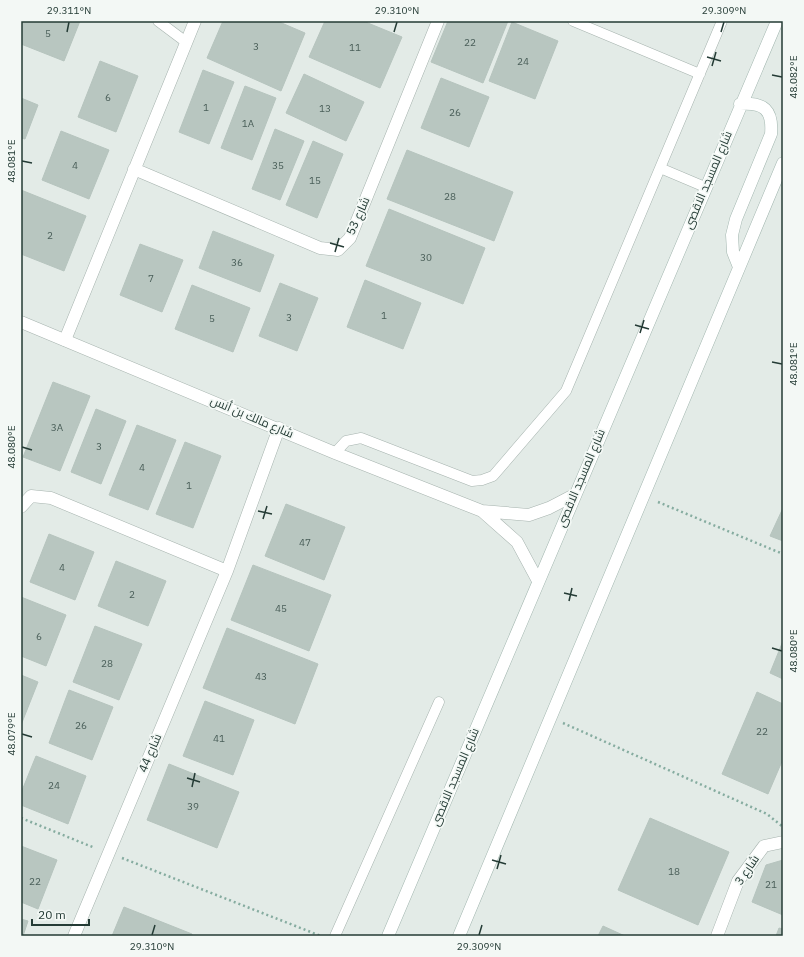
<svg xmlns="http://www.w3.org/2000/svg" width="804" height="957" font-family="'IBM Plex Sans',Cairo,sans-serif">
  <rect width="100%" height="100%" fill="#e3ebe7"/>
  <!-- building -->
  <path fill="#b8c6c0" stroke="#b6c4be" d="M 21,21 L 80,21 L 64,61 L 21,44 Z
    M 223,21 L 277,21 L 305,33 L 281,91 L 207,58 Z
    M 325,21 L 363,21 L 402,37 L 380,88 L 309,57 Z
    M 448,21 L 508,21 L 483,83 L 431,62 Z
    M 512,22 L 558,41 L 535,99 L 489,81 Z
    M 100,61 L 138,76 L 116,132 L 78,117 Z
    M 203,70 L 234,82 L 209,144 L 179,132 Z
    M 304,74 L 364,102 L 346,141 L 286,113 Z
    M 441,78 L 489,97 L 469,147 L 421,128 Z
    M 245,86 L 276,98 L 252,160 L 221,148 Z
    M 21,98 L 38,105 L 25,139 L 21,138 Z
    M 275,129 L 304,141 L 280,200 L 252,189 Z
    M 61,131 L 109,150 L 89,199 L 42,180 Z
    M 313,141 L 343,154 L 317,218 L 286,205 Z
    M 407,150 L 513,192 L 494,241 L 387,199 Z
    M 21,190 L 86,216 L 64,271 L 21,254 Z
    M 389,209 L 485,248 L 463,304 L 366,266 Z
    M 213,231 L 274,255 L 260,292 L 199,268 Z
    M 140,244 L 183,260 L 162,312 L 120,295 Z
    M 365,280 L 421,303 L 403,349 L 347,327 Z
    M 280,283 L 318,298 L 297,351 L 259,336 Z
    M 192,285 L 250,308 L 233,352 L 175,329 Z
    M 53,382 L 90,396 L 60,471 L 23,457 Z
    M 96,409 L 126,421 L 101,484 L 71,472 Z
    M 137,425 L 176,440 L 148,510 L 109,495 Z
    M 185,442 L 221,456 L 193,528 L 156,514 Z
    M 286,504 L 345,527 L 324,580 L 265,556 Z
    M 783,508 L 783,541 L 770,536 Z
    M 49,534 L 94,552 L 75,600 L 30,582 Z
    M 116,561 L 166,581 L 148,626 L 98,606 Z
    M 253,565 L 331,595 L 309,651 L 231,620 Z
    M 21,597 L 66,615 L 46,666 L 21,656 Z
    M 95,626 L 142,644 L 119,700 L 73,682 Z
    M 227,628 L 318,664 L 295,724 L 203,688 Z
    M 783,641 L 783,679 L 770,673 Z
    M 21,675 L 38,682 L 21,725 Z
    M 69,690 L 113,707 L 92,760 L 49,743 Z
    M 757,692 L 783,704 L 783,759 L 768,794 L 722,774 Z
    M 205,701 L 254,720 L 233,775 L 183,756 Z
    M 36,756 L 86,776 L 68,824 L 21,805 L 21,793 Z
    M 169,764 L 239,792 L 217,848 L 147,820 Z
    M 650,818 L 729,852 L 698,925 L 618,890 Z
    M 21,846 L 57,860 L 38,909 L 21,902 Z
    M 783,860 L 783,915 L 752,902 L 766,865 Z
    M 124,907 L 192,934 L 192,936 L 112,936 Z
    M 21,919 L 28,921 L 23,936 L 21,936 Z
    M 603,926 L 625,936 L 598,936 Z
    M 779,928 L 783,929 L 783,936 L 776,936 Z"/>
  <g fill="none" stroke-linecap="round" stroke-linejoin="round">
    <defs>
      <path id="service" d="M 158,21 L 186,42
        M 573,21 L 700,74
        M 660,168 L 705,187
        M 335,453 L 346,441 L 361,438 L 472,481 L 482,480 L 493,476 L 566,391 L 722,21
        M 335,936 L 439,702"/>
      <path id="minor" d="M 134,169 L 320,248 L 338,250 L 350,238 L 438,21
        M 65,340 L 195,21
        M 21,507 L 31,496 L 51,498 L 227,571
        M 74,936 L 227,571 L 279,428
        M 717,936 L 738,881 L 764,846 L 783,842"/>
      <path id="tertiary" d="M 21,322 L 335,453 L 482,511 L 529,515 L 549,508 L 574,495
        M 482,511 L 517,542 L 538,581"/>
      <path id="secondary" d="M 739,267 L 733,252 L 732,235 L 736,219 L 771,134 C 773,110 764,102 740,104
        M 388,936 L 777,21
        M 459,936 L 783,163"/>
    </defs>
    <!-- service casing -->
    <use href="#service" stroke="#a6b3ae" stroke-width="11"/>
    <!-- minor casing -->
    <use href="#minor" stroke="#a6b3ae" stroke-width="13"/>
    <!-- tertiary casing -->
    <use href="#tertiary" stroke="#a6b3ae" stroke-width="13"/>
    <!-- secondary casing -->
    <use href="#secondary" stroke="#a2b6af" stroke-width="13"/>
    <!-- path -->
    <path stroke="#86aca0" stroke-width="2.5" stroke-dasharray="2 3" stroke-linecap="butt" d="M 658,502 L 783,554
      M 563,723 L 767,814 L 783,827
      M 21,818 L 95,848
      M 122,858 L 321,936"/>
    <!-- service -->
    <use href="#service" stroke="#fff" stroke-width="10"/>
    <!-- minor -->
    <use href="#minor" stroke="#fff" stroke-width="12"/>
    <!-- tertiary -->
    <use href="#tertiary" stroke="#fff" stroke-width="12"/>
    <!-- secondary -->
    <use href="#secondary" stroke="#fff" stroke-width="12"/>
  </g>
  <!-- ticks -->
  <path fill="none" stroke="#243b35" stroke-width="1.5" d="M 67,32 L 69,22M 394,32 L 397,22M 721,32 L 724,22M 707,57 L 721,61M 712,66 L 716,52M 772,75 L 782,77M 22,161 L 32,163M 330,243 L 344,247M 335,252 L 339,238M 635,325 L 649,329M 640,333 L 644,320M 772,362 L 782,364M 22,447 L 32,450M 258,511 L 272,514M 263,519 L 267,506M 564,593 L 577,596M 569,601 L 572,588M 772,648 L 782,651M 22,734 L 32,737M 187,778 L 200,782M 192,787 L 195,773M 492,860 L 506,864M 497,869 L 501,855M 152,935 L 155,925M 479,935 L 482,925"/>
  <g text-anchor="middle" stroke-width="3.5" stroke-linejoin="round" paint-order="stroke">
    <!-- number labels -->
    <g font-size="10" fill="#495e58">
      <text x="48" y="37">5</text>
      <text x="470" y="46">22</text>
      <text x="256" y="50">3</text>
      <text x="355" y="51">11</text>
      <text x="523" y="65">24</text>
      <text x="108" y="101">6</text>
      <text x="206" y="111">1</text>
      <text x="325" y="112">13</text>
      <text x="455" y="116">26</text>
      <text x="248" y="127">1A</text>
      <text x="75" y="169">4</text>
      <text x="278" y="169">35</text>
      <text x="315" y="184">15</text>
      <text x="450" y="200">28</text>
      <text x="50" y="239">2</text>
      <text x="426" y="261">30</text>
      <text x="237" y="266">36</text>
      <text x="151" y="282">7</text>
      <text x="384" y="319">1</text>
      <text x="289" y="321">3</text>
      <text x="212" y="322">5</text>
      <text x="57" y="431">3A</text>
      <text x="99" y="450">3</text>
      <text x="142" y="471">4</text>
      <text x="189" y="489">1</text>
      <text x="305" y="546">47</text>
      <text x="62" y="571">4</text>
      <text x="132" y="598">2</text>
      <text x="281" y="612">45</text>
      <text x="39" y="640">6</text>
      <text x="107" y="667">28</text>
      <text x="261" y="680">43</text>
      <text x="81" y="729">26</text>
      <text x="762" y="735">22</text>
      <text x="219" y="742">41</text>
      <text x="54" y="789">24</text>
      <text x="193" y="810">39</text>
      <text x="674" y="875">18</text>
      <text x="35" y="885">22</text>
      <text x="771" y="888">21</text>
    </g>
    <!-- street labels -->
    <g font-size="12" fill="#243b35" stroke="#f3f8f5">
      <text transform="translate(708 180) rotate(-67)" y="4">شارع المسجد الاقصى</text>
      <text transform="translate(358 216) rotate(-66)" y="4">شارع 53</text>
      <text transform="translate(252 417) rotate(23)" y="4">شارع مالك بن أنس</text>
      <text transform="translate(581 478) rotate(-67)" y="4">شارع المسجد الاقصى</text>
      <text transform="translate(150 753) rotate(-67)" y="4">شارع 44</text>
      <text transform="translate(455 777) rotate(-67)" y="4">شارع المسجد الاقصى</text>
      <text transform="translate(747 870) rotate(-56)" y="4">شارع 3</text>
    </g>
  </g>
  <!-- border -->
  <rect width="804" height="957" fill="none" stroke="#f3f8f5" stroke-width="44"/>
  <!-- scale -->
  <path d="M32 919v6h57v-6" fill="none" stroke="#243b35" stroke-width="2"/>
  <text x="38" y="919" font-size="12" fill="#243b35" stroke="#f3f8f5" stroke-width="3" paint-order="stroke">20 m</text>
  <rect x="22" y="22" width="760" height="913" fill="none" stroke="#243b35" stroke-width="1.5"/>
  <g font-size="10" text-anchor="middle" fill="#243b35">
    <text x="69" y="14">29.311°N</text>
    <text x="397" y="14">29.310°N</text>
    <text x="724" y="14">29.309°N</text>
    <text transform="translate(793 77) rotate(-90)" y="4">48.082°E</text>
    <text transform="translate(11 161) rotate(-90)" y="4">48.081°E</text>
    <text transform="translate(793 364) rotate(-90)" y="4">48.081°E</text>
    <text transform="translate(11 447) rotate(-90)" y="4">48.080°E</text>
    <text transform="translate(793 651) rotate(-90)" y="4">48.080°E</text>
    <text transform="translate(11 734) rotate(-90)" y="4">48.079°E</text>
    <text x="152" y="950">29.310°N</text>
    <text x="479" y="950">29.309°N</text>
  </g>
</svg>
